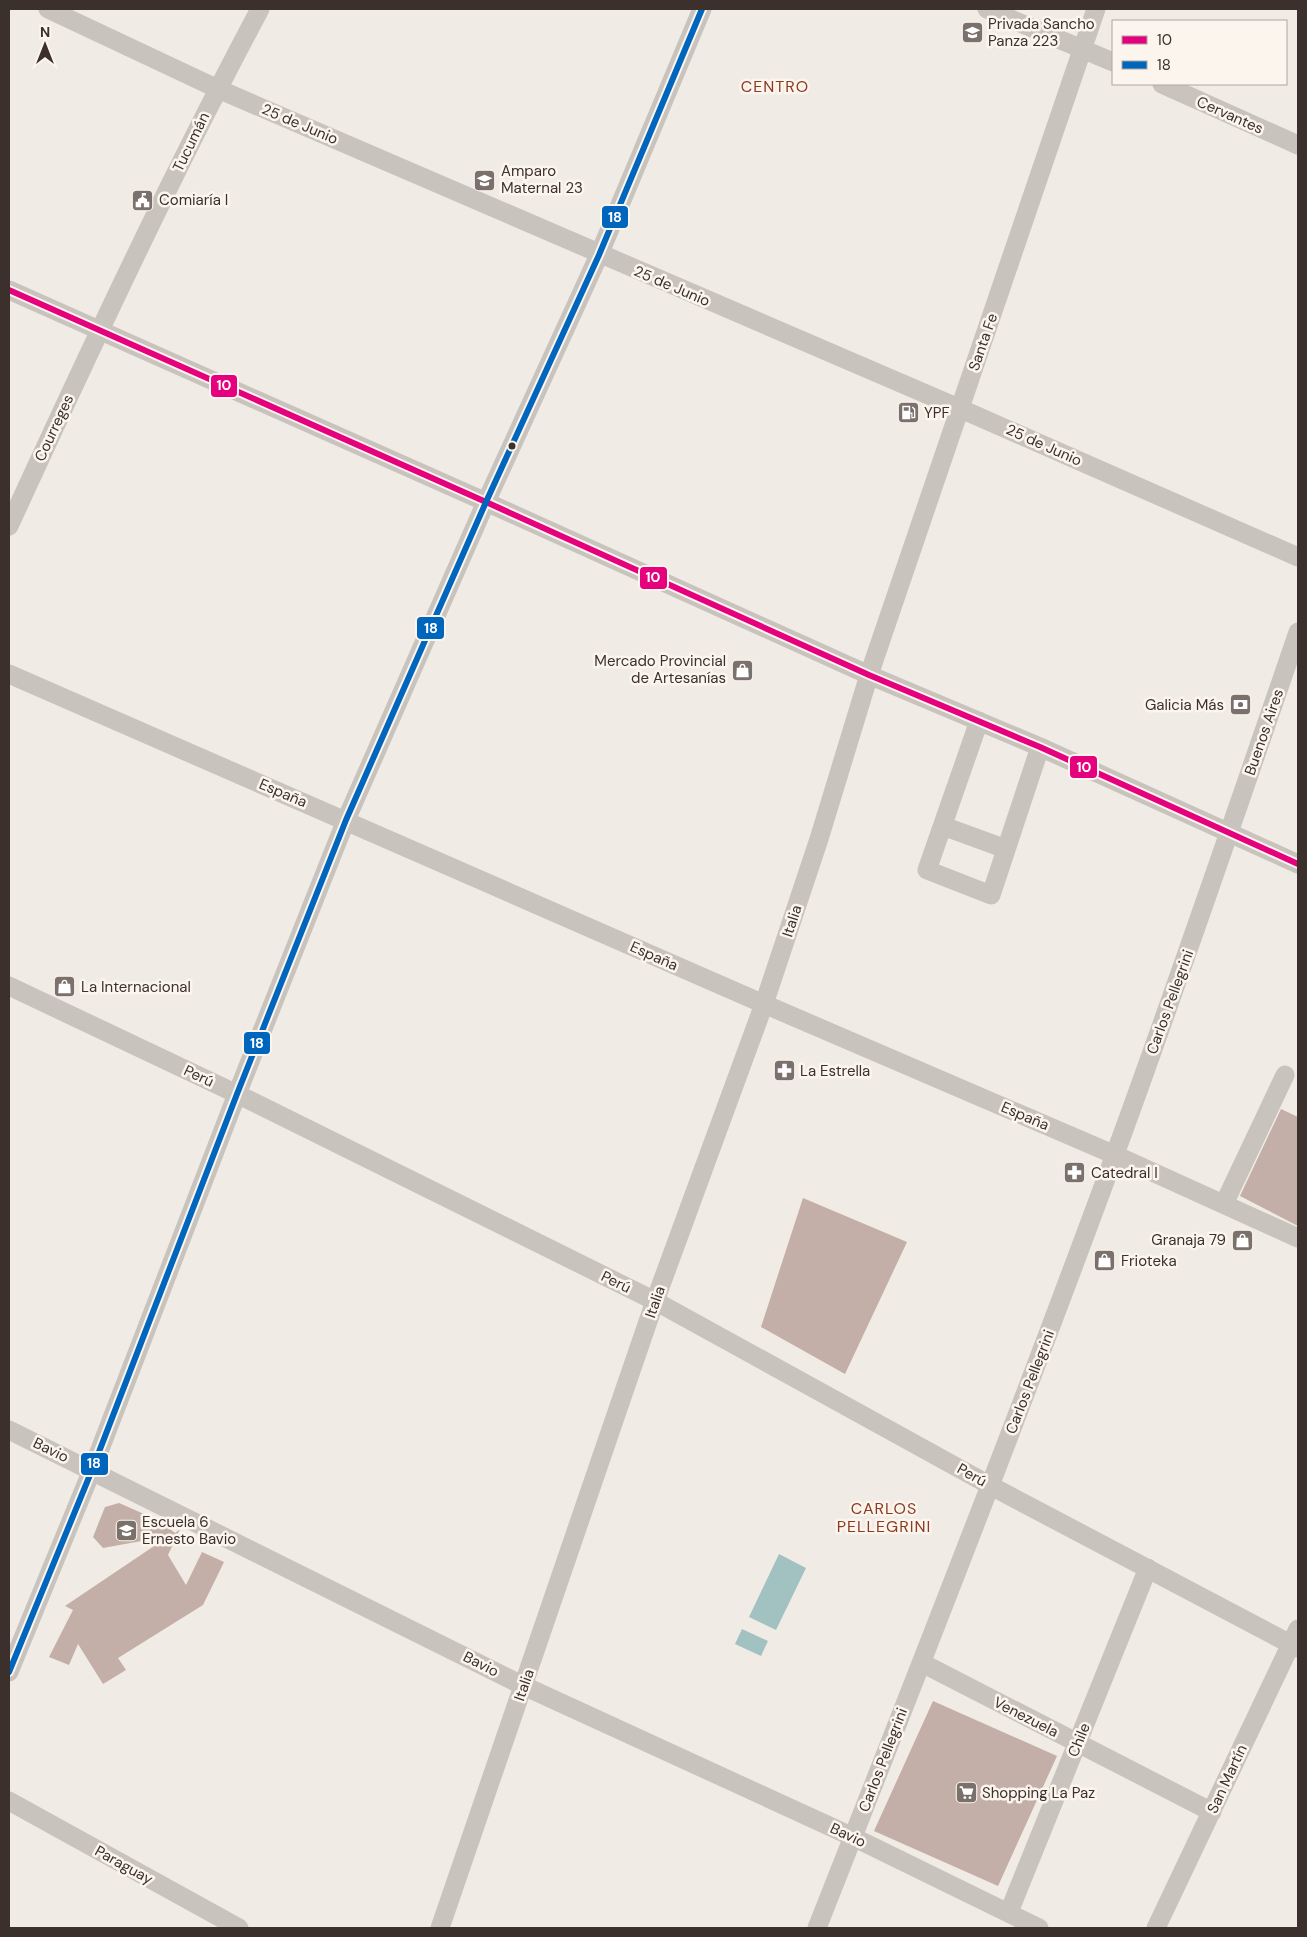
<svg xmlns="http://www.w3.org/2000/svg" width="1307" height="1937" font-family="'DM Sans',sans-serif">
  <rect width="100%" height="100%" fill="#f0ebe5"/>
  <!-- water -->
  <path fill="#a1c2c1" d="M 779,1554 L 806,1568 L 776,1630 L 749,1617 Z
    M 742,1629 L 768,1641 L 761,1656 L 735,1644 Z"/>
  <!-- building -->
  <path fill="#c3afa7" d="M 1281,1109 L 1298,1117 L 1298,1226 L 1240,1196 Z
    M 803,1198 L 907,1242 L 845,1374 L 761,1327 Z
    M 119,1503 L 160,1521 L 175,1533 L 180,1529 L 168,1555 L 186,1585 L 202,1552 L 224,1562 L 203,1605 L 118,1658 L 126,1670 L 103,1684 L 78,1644 L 69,1665 L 49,1657 L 73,1610 L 65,1606 L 169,1536 L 103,1548 L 93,1537 L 105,1507 Z
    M 933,1701 L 1057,1756 L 998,1886 L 874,1831 Z"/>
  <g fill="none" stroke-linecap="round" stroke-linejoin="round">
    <!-- minor -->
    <path stroke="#c9c3be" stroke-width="19" d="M 48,9 L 218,89 L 961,409 L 1298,557
      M 987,9 L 1113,62
      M 1162,84 L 1298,145
      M 9,290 L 486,502 L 869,675 L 1040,747 L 1298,864
      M 9,526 C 89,352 170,178 260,9
      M 9,674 L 764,1004 L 1115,1155 L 1298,1238
      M 979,721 L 927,870 L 991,895 L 1040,747
      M 943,826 L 1006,849
      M 9,986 L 237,1094 L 655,1301 L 991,1486 L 1298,1648
      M 1224,1204 L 1285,1075
      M 9,1430 L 524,1686 L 853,1837 L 1039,1928
      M 922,1663 L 1212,1812
      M 9,1672 L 92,1470 L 237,1094 L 346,820 L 486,502 L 599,255 L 702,9
      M 9,1801 L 239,1928
      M 1009,1912 L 1148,1568
      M 440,1928 L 655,1301 L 764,1004 L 819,839 L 869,675 L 1096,9
      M 817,1928 C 918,1672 1019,1415 1114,1157 C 1178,983 1238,807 1298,632
      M 1156,1928 L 1298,1629"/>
    <defs>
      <path id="bus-1" d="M 9,290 L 486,502 L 869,675 L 1040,747 L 1298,864"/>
      <path id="bus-2" d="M 9,1672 L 92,1470 L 237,1094 L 346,820 L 486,502 L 599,255 L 702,9"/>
    </defs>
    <!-- bus-1 casing -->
    <use href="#bus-1" stroke="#fbf5ee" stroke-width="10"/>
    <!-- bus-2 casing -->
    <use href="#bus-2" stroke="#fbf5ee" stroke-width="10"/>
    <!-- bus-1 -->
    <use href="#bus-1" stroke="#e5007d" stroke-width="6"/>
    <!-- bus-2 -->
    <use href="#bus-2" stroke="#0065bd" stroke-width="6"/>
  </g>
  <!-- icons -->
  <defs>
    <symbol id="school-square" viewBox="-11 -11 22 22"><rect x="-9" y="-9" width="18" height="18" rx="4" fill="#7a716c" stroke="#fbf5ee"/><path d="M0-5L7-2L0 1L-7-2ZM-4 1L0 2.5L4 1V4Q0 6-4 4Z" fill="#fff"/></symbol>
    <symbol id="civic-square" viewBox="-11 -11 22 22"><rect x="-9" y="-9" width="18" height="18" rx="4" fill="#7a716c" stroke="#fbf5ee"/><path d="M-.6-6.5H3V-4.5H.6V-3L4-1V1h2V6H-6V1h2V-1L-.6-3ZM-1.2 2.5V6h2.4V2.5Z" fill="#fff"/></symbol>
    <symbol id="fuel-square" viewBox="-11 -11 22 22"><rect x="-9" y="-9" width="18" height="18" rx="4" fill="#7a716c" stroke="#fbf5ee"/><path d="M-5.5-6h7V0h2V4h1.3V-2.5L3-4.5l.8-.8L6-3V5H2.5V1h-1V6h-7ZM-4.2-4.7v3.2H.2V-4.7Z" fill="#fff"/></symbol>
    <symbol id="shop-square" viewBox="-11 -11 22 22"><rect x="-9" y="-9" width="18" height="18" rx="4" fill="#7a716c" stroke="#fbf5ee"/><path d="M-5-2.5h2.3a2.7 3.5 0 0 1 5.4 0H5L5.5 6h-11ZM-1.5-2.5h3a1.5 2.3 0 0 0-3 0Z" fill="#fff"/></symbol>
    <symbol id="bank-square" viewBox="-11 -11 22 22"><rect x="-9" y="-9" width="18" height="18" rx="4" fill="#7a716c" stroke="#fbf5ee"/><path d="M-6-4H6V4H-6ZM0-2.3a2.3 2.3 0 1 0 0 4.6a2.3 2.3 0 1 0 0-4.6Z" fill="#fff"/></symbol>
    <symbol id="pharmacy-square" viewBox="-11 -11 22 22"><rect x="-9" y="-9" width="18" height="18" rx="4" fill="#7a716c" stroke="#fbf5ee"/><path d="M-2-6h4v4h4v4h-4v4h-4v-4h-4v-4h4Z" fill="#fff"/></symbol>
    <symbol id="supermarket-square" viewBox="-11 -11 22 22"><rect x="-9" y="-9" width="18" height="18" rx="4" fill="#7a716c" stroke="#fbf5ee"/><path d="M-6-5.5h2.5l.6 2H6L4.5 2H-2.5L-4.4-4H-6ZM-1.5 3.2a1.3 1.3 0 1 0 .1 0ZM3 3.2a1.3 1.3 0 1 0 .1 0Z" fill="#fff"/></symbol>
  </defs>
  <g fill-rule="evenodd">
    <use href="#school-square" x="960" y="20" width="25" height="25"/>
    <use href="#school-square" x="472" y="168" width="25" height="25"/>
    <use href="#civic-square" x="130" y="188" width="25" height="25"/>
    <use href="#fuel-square" x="896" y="400" width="25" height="25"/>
    <use href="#shop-square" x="730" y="658" width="25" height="25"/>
    <use href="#bank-square" x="1228" y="692" width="25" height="25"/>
    <use href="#shop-square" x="52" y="974" width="25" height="25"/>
    <use href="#pharmacy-square" x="772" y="1058" width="25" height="25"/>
    <use href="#pharmacy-square" x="1062" y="1160" width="25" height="25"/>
    <use href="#shop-square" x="1230" y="1228" width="25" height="25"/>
    <use href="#shop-square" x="1092" y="1248" width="25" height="25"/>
    <use href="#school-square" x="114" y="1518" width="25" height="25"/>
    <use href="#supermarket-square" x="954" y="1780" width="25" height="25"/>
  </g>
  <!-- markers -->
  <circle fill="#3b302b" stroke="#fbf5ee" stroke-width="2" cx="512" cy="446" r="4.5"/>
  <g text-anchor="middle" stroke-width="5" stroke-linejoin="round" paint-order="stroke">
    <!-- poi labels -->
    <g font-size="15" fill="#3b302b" stroke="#fbf5ee" text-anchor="start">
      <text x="988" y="29">Privada Sancho<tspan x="988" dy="17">Panza 223</tspan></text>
      <text x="501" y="176">Amparo<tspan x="501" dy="17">Maternal 23</tspan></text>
      <text x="159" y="205">Comiaría I</text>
      <text x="924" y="418">YPF</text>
      <text x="726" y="666" text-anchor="end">Mercado Provincial<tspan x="726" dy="17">de Artesanías</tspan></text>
      <text x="1224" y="710" text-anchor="end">Galicia Más</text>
      <text x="81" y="992">La Internacional</text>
      <text x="800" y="1076">La Estrella</text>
      <text x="1091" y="1178">Catedral I</text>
      <text x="1226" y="1245" text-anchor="end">Granaja 79</text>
      <text x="1121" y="1266">Frioteka</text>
      <text x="142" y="1527">Escuela 6<tspan x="142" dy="17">Ernesto Bavio</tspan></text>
      <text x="982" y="1798">Shopping La Paz</text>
    </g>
    <!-- street labels -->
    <g font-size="15" fill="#3b302b" stroke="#fbf5ee">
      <text transform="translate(1230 115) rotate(24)" y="5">Cervantes</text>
      <text transform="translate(300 124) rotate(23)" y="5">25 de Junio</text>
      <text transform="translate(191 142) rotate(-64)" y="5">Tucumán</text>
      <text transform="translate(672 286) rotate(23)" y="5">25 de Junio</text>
      <text transform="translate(983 342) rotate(-71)" y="5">Santa Fe</text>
      <text transform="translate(54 428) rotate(-65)" y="5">Courreges</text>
      <text transform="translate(1044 445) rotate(24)" y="5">25 de Junio</text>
      <text transform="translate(1264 732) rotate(-71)" y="5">Buenos Aires</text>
      <text transform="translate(283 793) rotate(23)" y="5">España</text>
      <text transform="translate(792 921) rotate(-72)" y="5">Italia</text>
      <text transform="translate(654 956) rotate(24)" y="5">España</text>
      <text transform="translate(1170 1002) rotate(-70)" y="5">Carlos Pellegrini</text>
      <text transform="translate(199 1076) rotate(25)" y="5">Perú</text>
      <text transform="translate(1025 1116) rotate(23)" y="5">España</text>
      <text transform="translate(616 1282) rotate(26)" y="5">Perú</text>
      <text transform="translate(655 1302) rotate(-71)" y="5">Italia</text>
      <text transform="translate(1030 1382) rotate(-69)" y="5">Carlos Pellegrini</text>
      <text transform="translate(51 1450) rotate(26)" y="5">Bavio</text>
      <text transform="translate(972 1475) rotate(29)" y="5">Perú</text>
      <text transform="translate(481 1664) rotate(27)" y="5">Bavio</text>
      <text transform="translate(524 1685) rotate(-71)" y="5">Italia</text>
      <text transform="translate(1026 1717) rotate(27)" y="5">Venezuela</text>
      <text transform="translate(1079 1740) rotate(-68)" y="5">Chile</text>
      <text transform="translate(883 1760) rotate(-69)" y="5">Carlos Pellegrini</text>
      <text transform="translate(1227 1779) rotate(-65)" y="5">San Martín</text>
      <text transform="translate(848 1835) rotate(25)" y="5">Bavio</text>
      <text transform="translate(124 1865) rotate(29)" y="5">Paraguay</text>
    </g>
    <!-- neighbourhood labels -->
    <g font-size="16" letter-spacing="1" fill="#8c3b22" stroke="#fbf5ee">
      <text x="775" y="92">CENTRO</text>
      <text x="884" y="1514">CARLOS<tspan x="884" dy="18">PELLEGRINI</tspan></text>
    </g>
  </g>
  <g stroke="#fbf5ee" stroke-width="2">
    <rect x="601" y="205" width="28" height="24" rx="5" fill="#0065bd"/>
    <rect x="210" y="374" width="28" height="24" rx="5" fill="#e5007d"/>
    <rect x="639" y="566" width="29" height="24" rx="5" fill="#e5007d"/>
    <rect x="416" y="616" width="29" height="24" rx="5" fill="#0065bd"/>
    <rect x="1069" y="755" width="29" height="24" rx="5" fill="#e5007d"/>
    <rect x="243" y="1031" width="28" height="24" rx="5" fill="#0065bd"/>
    <rect x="80" y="1452" width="29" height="24" rx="5" fill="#0065bd"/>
  </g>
  <g font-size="14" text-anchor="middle" font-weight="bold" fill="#fff">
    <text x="615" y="222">18</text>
    <text x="224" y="390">10</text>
    <text x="653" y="582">10</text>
    <text x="431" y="633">18</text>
    <text x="1084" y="772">10</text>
    <text x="257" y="1048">18</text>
    <text x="94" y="1468">18</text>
  </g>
  <!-- border -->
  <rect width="1307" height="1937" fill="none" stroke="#3b302b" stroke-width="20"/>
  <!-- legend -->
  <rect x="1112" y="20" width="175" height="65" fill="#fbf5ee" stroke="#aea6a0"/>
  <rect x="1122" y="36" width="25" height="8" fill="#e5007d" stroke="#aea6a0"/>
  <text x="1157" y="45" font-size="15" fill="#3b302b">10</text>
  <rect x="1122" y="61" width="25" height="8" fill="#0065bd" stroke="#aea6a0"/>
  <text x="1157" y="70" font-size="15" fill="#3b302b">18</text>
  <!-- north arrow -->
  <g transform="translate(45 45)" stroke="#fbf5ee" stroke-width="4" paint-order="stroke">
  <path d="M0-4L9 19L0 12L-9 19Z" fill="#3b302b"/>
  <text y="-8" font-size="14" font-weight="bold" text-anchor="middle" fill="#3b302b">N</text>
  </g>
</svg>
